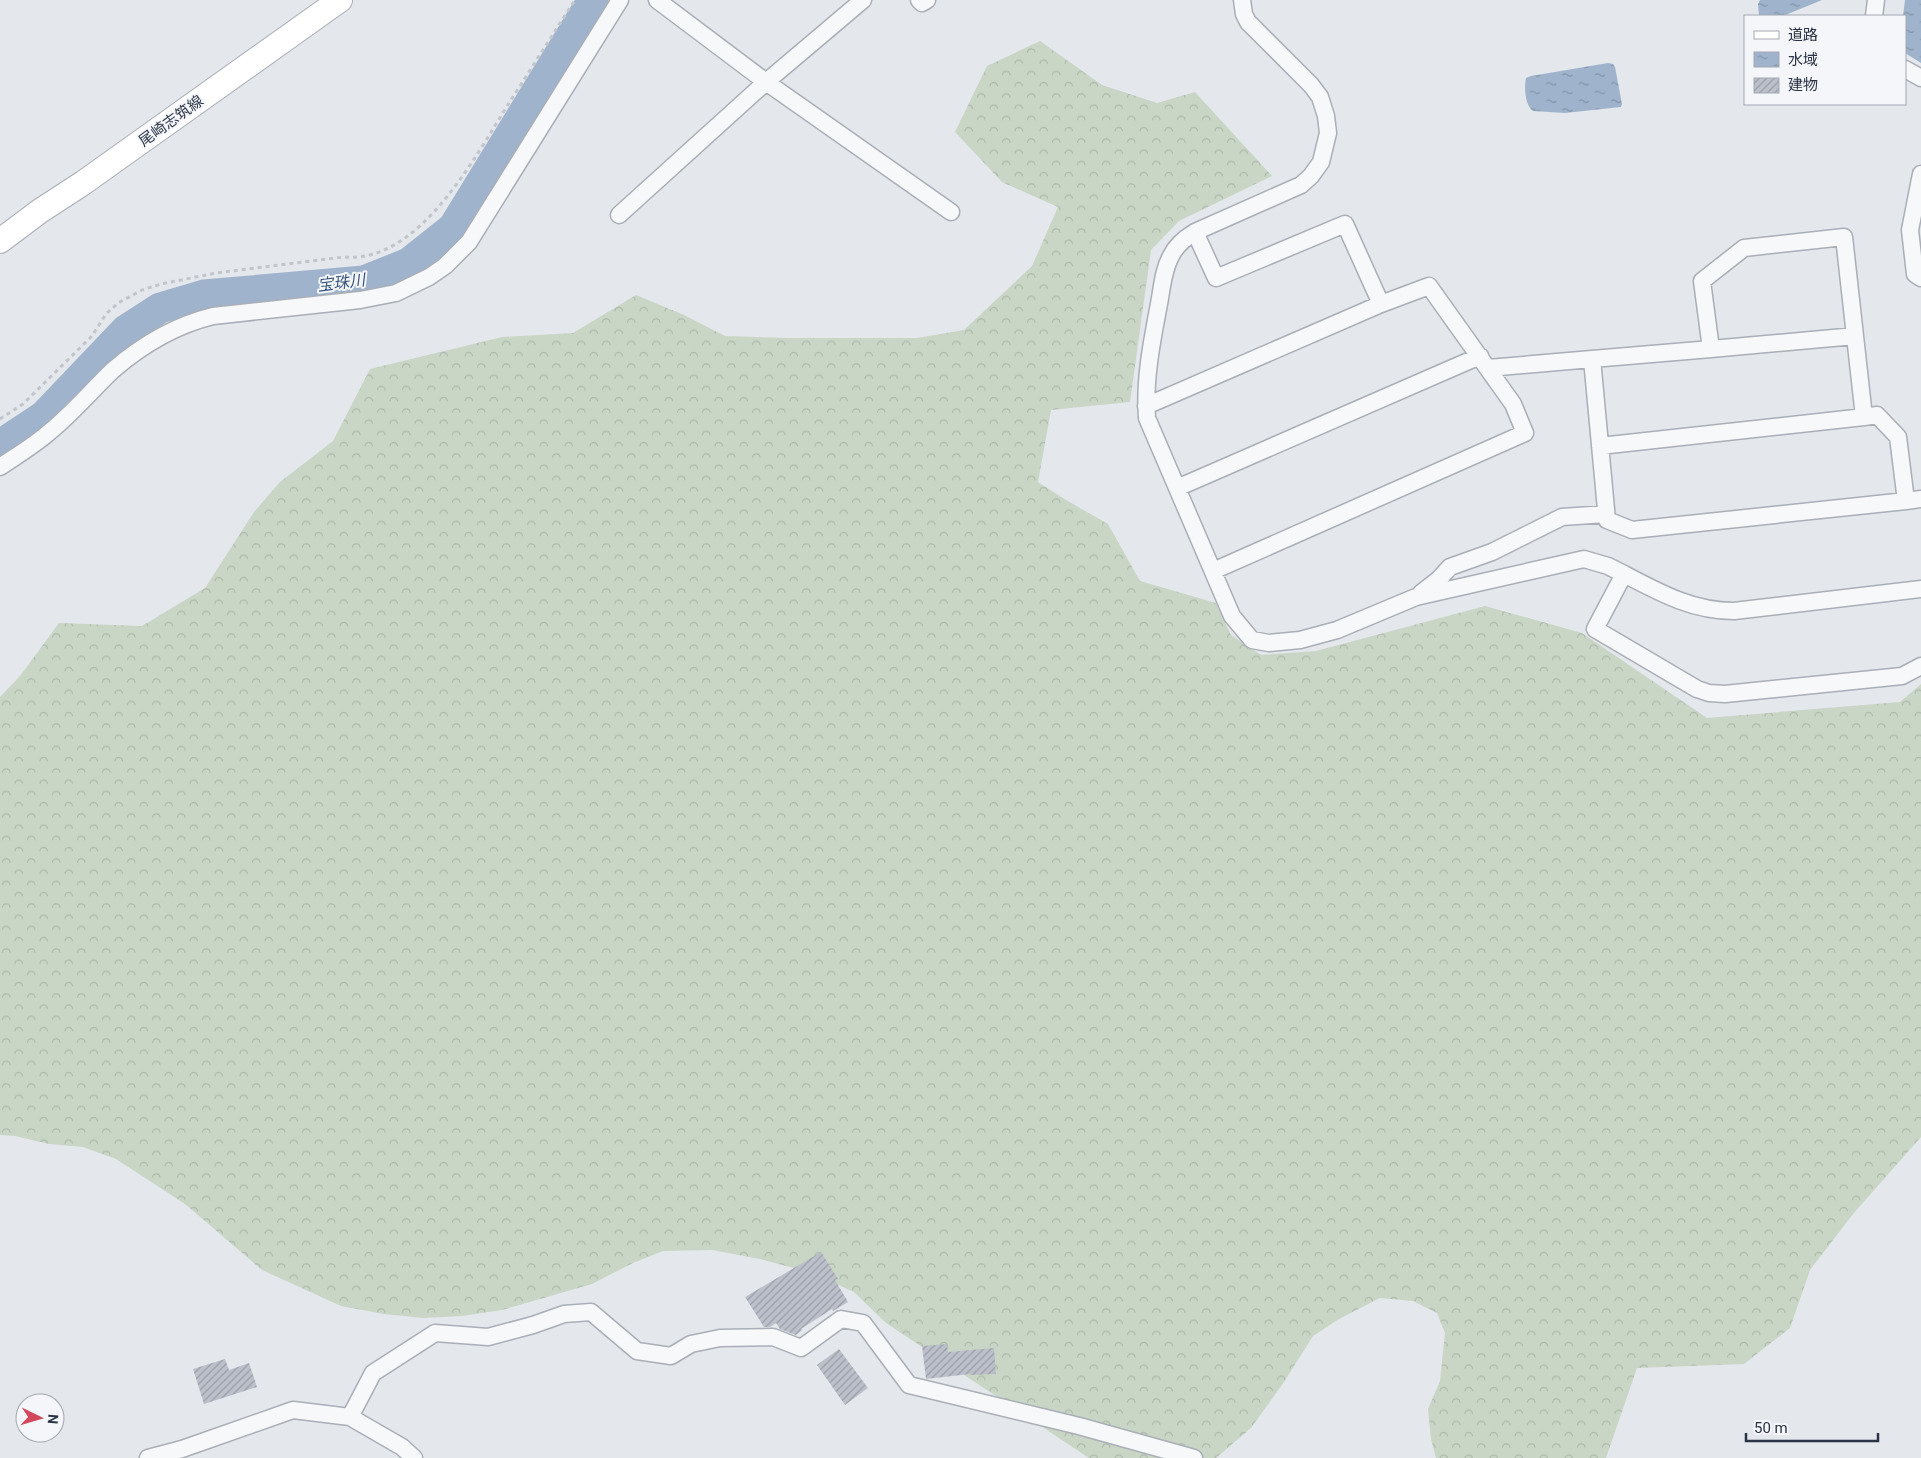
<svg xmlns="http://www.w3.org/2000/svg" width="1921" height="1458" font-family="Roboto,'Noto Sans JP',sans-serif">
  <defs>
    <pattern id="forest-crowns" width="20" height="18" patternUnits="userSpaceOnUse" patternTransform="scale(1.25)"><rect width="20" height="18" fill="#c9d6c5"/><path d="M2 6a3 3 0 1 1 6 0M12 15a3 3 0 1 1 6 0" fill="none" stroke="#adb8ab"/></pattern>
    <pattern id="water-ripples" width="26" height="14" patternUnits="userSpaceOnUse" patternTransform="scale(1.25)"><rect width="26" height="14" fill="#9fb4cc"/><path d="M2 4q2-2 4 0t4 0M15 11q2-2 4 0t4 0" fill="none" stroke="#8293a7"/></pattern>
    <pattern id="building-hatch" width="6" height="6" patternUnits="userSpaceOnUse" patternTransform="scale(1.25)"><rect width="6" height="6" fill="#bbc0ca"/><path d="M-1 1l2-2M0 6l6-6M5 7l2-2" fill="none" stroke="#989da6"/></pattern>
  </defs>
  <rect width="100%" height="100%" fill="#e4e7ec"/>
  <!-- forest -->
  <path fill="url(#forest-crowns)" d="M 1040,41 L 1102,85 L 1157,103 L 1195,92 L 1272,176 L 1179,221 L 1151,250 L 1130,402 L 1051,410 L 1038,482 L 1066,500 L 1108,524 L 1140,581 L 1216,603 L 1231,635 L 1261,655 L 1316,651 L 1485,606 L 1582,633 L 1707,718 L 1900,702 L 1921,684 L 1921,1137 L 1853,1214 L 1810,1270 L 1790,1328 L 1744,1364 L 1637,1368 L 1606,1458 L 1436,1458 L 1431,1439 L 1428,1409 L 1440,1381 L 1445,1333 L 1437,1313 L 1413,1301 L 1380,1298 L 1339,1319 L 1313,1336 L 1284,1382 L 1251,1428 L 1216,1458 L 1089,1458 L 886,1323 L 854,1292 L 812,1273 L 760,1259 L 712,1250 L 663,1251 L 633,1263 L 592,1284 L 502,1310 L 462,1316 L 423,1318 L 384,1314 L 341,1306 L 262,1270 L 185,1204 L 116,1159 L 83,1147 L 49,1144 L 15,1136 L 0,1135 L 0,697 L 20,676 L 59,623 L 142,626 L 205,588 L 254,512 L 280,482 L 333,441 L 370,369 L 502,337 L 573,333 L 636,295 L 684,315 L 725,336 L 790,338 L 917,338 L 964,330 L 1032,266 L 1058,207 L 1002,182 L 955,132 L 987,66 Z"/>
  <!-- water -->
  <path fill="url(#water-ripples)" d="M 1760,0 L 1822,0 L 1783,16 L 1759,16 L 1758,4 Z
    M 1905,0 L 1921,0 L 1921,63 L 1905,53 L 1905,16 L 1903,16 Z
    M 1608,63 L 1613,64 L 1615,67 L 1622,104 L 1621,107 L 1565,113 L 1533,111 C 1525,105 1524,88 1526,78 L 1531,76 Z"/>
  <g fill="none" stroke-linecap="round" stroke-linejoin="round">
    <!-- river -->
    <path stroke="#9fb4cc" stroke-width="31" d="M 0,445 L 44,416 L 126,330 L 160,308 L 204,295 L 364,281 L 409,263 L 453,228 L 593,0"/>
  </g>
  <!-- building -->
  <path fill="url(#building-hatch)" d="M 821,1252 L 838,1279 L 835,1280 L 848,1302 L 833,1311 L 832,1309 L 801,1329 L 802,1330 L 796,1335 L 780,1329 L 776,1323 L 770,1327 L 764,1327 L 745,1297 Z
    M 947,1344 L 948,1352 L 994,1348 L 996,1374 L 970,1375 L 970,1374 L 926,1379 L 922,1346 Z
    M 839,1349 L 868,1388 L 845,1405 L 817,1365 Z
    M 225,1359 L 229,1370 L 249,1363 L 257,1387 L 204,1404 L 193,1369 Z"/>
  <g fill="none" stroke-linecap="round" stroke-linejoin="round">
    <defs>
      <path id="minor" d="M 657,0 L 766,82 L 951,212
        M 919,0 L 922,3 L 927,0
        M 1242,0 L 1244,14 L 1248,22 L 1311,85 L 1320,97 L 1326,116 L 1328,133 L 1321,162 L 1311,176 L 1301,185 L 1195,232 C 1185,238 1176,245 1171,256 C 1163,270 1162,288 1159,304 C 1152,341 1144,380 1147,418 L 1232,616 L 1252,640 L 1269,643 L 1300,640 L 1337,630 L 1416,597 L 1584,559 L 1608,566 L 1624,574 L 1595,629 L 1697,689 L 1709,693 L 1725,694 L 1902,676 L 1921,666
        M 1874,16 L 1876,0
        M 1905,69 L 1921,78
        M 1921,174 L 1910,230 L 1915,274 L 1921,278
        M 619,215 L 766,82 L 863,0
        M 1195,232 L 1216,278 L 1345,224 L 1381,304 L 1429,286 L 1513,404 L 1525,433 L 1213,571
        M 1711,349 L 1855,336
        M 1488,368 L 1592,359
        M 1146,406 L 1381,304
        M 1600,446 L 1864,417
        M 0,467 C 16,456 33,446 47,434 C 71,415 91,391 113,370 C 142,345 176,325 213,316 L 360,300 L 396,293 L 429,277 L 445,266 L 469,242 L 620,0
        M 1177,488 L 1480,356
        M 1906,501 L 1898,437 L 1877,415 L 1864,417 L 1844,237 L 1744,248 L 1702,281 L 1711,349 L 1592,359 L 1607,520 L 1632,530 L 1906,501 L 1921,499
        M 1624,574 C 1660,593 1693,611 1734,611 L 1921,589
        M 1421,593 L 1439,579 L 1450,567 L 1492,552 L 1562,517 L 1606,514
        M 350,1417 L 373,1373 L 435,1333 L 488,1337 L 533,1325 L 564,1314 L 591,1312 L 637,1351 L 671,1356 L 691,1344 L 720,1338 L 773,1337 L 801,1348 L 841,1319 L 863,1323 L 909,1385 L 1079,1426 L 1194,1458
        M 148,1458 L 182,1449 L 293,1410 L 350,1417 L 402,1447 L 414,1458"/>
      <path id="secondary" d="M 0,241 L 40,211 L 83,183 L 340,0"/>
    </defs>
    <!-- minor casing -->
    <use href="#minor" stroke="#a9aeb7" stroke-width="19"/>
    <!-- secondary casing -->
    <use href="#secondary" stroke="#a9aeb7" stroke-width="26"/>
    <!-- path -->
    <path stroke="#c2c5cb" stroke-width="3" stroke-dasharray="4 4" stroke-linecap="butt" d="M 0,419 L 23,404 L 92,336 L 106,314 L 118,303 L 142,290 L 161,284 L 216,273 L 344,257 C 419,264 475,157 509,103 C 531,69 553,34 575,0"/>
    <!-- minor -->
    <use href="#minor" stroke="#f7f8fa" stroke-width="16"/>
    <!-- secondary -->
    <use href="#secondary" stroke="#fff" stroke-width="24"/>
  </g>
  <g text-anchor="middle" stroke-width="4" stroke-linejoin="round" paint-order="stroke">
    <!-- street labels -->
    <g font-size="15" fill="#2b3445" stroke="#f4f6f9">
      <text transform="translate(171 121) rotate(-36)" y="5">尾崎志筑線</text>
    </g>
    <!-- water labels -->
    <g font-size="16" font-style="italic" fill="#34527a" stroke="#f4f6f9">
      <text transform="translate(341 282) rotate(-7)" y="6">宝珠川</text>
    </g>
  </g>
  <!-- legend -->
  <rect x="1744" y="15" width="162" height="90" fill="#f4f6f9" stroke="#a4a8b1"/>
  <rect x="1754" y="31" width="25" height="8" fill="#ffffff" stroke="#a4a8b1"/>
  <text x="1788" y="40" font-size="15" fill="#2b3445">道路</text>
  <rect x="1754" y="52" width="25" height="15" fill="url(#water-ripples)" stroke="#a4a8b1"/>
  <text x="1788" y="65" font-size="15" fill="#2b3445">水域</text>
  <rect x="1754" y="78" width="25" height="15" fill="url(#building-hatch)" stroke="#a4a8b1"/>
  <text x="1788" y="90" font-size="15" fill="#2b3445">建物</text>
  <!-- north arrow -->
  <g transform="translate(40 1418) rotate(95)"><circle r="24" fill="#f4f6f9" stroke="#a4a8b1"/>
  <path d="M0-4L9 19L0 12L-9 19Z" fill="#d1495b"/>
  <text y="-8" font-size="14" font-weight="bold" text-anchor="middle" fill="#2b3445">N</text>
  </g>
  <!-- scale -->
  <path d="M1746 1433v8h132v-8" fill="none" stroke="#2b3445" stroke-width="2.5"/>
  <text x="1754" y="1433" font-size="15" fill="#2b3445" stroke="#f4f6f9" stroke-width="4" paint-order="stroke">50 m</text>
</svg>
